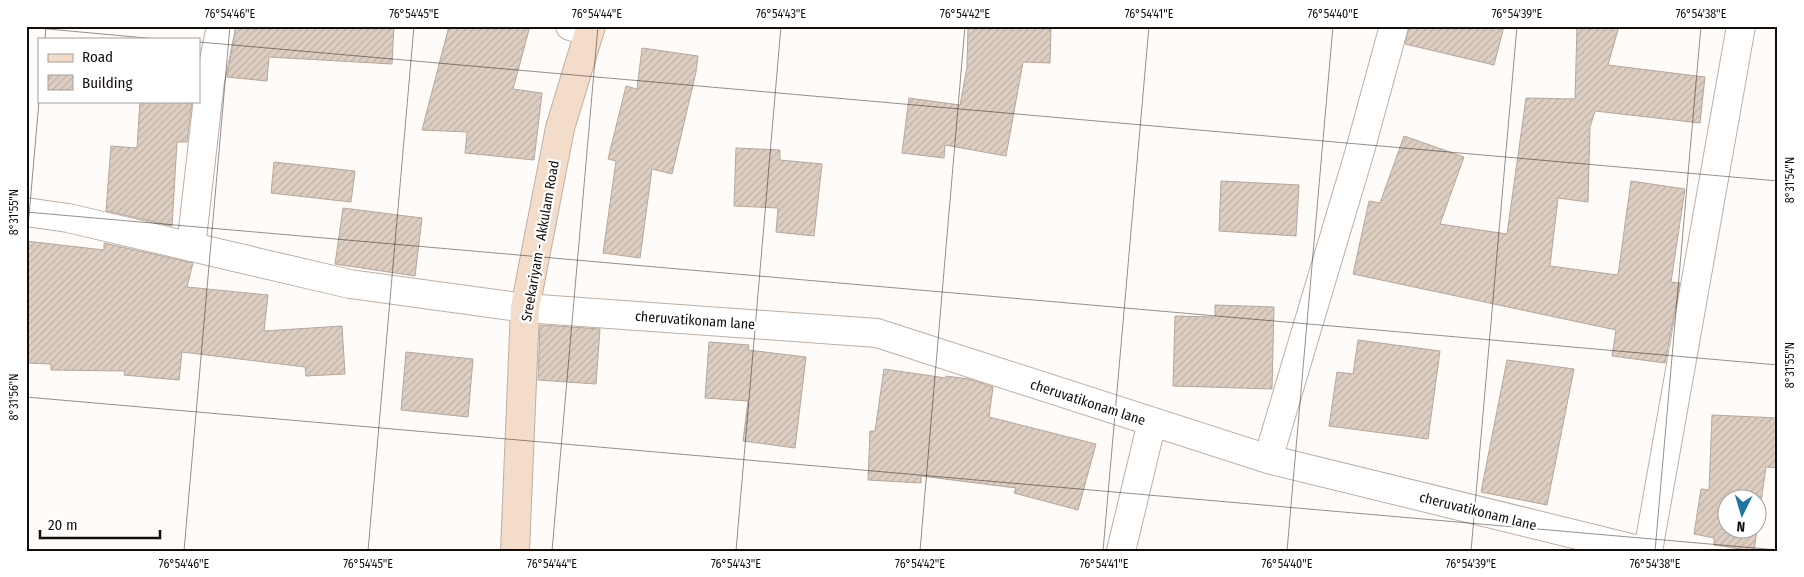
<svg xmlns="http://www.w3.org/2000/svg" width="1804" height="577" font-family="'Fira Sans Condensed',sans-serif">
  <defs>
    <pattern id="building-hatch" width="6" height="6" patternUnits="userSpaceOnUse" patternTransform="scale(1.25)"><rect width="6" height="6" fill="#decec2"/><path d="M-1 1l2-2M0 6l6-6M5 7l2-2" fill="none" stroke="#beb0a5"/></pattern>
  </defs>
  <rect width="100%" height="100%" fill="#fefbf9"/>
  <!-- building -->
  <path fill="url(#building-hatch)" stroke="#b6a79c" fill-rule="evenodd" d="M 236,26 L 394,26 L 392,64 L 269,57 L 267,81 L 227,77 Z
    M 449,26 L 530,26 L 513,89 L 542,93 L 534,160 L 465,153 L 467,132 L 422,130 Z
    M 968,26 L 1027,26 L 1027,28 L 1051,29 L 1050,63 L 1023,62 L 1006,156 L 945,145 L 944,158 L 902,153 L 909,98 L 960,105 L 967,67 Z
    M 1409,26 L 1504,26 L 1494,65 L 1405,44 Z
    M 1577,26 L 1619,26 L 1608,65 L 1705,77 L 1700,123 L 1595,111 L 1590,127 L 1588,202 L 1558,198 L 1550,266 L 1618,275 L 1631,181 L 1685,189 L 1671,282 L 1680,283 L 1665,363 L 1612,356 L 1616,330 L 1353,274 L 1369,201 L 1380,203 L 1404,136 L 1464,157 L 1440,224 L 1507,234 L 1526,98 L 1575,99 Z
    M 642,48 L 698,56 L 696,72 L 672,174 L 652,169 L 640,258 L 603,253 L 616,161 L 608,159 L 626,86 L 637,89 Z
    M 140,101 L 192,101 L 187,142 L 177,142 L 172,226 L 106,211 L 111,146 L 137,148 Z
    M 736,148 L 780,150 L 780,160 L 822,164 L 814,236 L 776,232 L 778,208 L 734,206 Z
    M 274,162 L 355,171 L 351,202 L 271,193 Z
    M 1221,181 L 1299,185 L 1296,236 L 1219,231 Z
    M 343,208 L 422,218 L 415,276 L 335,264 Z
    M 26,241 L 104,250 L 104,243 L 193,263 L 187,287 L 268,295 L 264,331 L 342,326 L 345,374 L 306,376 L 305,367 L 182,352 L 179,380 L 124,375 L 125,371 L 51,370 L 51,364 L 26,363 Z
    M 1215,305 L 1274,307 L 1272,389 L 1173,386 L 1175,316 L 1215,317 Z
    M 540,325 L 600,329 L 596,384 L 538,380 Z
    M 1358,340 L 1440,351 L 1428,439 L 1329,426 L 1337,372 L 1353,374 Z
    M 709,342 L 749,345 L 748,350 L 806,357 L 795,448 L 743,441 L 748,401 L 705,398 Z
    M 406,352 L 473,359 L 468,417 L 401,410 Z
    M 1507,360 L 1574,369 L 1547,505 L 1481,492 Z
    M 884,369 L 946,378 L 946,376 L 969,379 L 993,387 L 989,417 L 1096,444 L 1078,510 L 1014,493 L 1016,488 L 921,476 L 921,483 L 868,480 L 870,431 L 875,431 Z
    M 1712,415 L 1778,418 L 1778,468 L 1766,467 L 1754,551 L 1714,545 L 1714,538 L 1694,534 L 1701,489 L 1709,490 ZM 1726,500 L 1756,500 L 1756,530 L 1726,530 Z"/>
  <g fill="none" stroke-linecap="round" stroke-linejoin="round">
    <defs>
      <path id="street" d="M 570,26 L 589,32
        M 26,212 L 68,218 L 350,284 L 525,308 L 877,333 L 1268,459 L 1643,551
        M 191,247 L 210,81 L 221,26
        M 1268,459 L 1359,154 L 1394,26
        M 1121,551 L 1152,422
        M 1648,551 L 1741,26"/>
      <path id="secondary" d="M 515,551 L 525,308 L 560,128 L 591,26"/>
    </defs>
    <!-- street casing -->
    <use href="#street" stroke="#beafa4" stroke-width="30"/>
    <!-- secondary casing -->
    <use href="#secondary" stroke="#beafa4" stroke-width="30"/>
    <!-- street -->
    <use href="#street" stroke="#fff" stroke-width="28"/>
    <!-- secondary -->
    <use href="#secondary" stroke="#f3dcc9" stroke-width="28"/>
  </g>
  <!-- ticks -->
  <path fill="none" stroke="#130e0a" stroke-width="1" stroke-opacity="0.45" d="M 26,27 L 157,39M 45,39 L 46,26M 199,42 L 1778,181M 26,212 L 1778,365M 26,250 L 39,101M 26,397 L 1778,550M 184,551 L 230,26M 368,551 L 414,26M 552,551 L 598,26M 736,551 L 781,26M 920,551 L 965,26M 1103,551 L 1149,26M 1287,551 L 1333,26M 1471,551 L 1517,26M 1655,551 L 1701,26"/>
  <g text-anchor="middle" stroke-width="4.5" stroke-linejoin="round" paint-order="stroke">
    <!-- street labels -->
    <g font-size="14" fill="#130e0a" stroke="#fff">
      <text transform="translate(540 241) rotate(-80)" y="5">Sreekariyam - Akkulam Road</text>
      <text transform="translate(695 320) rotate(4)" y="5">cheruvatikonam lane</text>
      <text transform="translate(1088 402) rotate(18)" y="5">cheruvatikonam lane</text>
      <text transform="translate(1478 511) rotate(14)" y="5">cheruvatikonam lane</text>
    </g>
  </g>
  <!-- border -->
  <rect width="1804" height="577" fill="none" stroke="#ffffff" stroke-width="55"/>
  <!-- legend -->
  <rect x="38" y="38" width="162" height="65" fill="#ffffff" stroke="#a19f9d"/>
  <rect x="48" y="54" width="25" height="8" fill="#f3dcc9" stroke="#a19f9d"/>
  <text x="82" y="62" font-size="15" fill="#130e0a">Road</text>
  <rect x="48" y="75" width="25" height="15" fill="url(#building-hatch)" stroke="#a19f9d"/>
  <text x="82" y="88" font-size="15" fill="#130e0a">Building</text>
  <!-- north arrow -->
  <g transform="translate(1742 514) rotate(185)"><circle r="24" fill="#ffffff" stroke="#a19f9d"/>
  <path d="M0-4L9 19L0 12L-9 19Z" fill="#1f74a4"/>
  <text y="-8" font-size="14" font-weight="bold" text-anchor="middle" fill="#130e0a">N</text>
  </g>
  <!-- scale -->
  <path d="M40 530v8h120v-8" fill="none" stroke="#130e0a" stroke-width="2.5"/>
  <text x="48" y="530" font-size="15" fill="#130e0a" stroke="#ffffff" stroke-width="4" paint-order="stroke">20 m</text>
  <rect x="28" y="28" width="1748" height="522" fill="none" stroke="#130e0a" stroke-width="2"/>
  <g font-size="12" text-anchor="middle" fill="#130e0a">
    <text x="230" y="18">76°54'46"E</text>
    <text x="414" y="18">76°54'45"E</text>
    <text x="597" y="18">76°54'44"E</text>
    <text x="781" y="18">76°54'43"E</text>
    <text x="965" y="18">76°54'42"E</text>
    <text x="1149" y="18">76°54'41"E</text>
    <text x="1333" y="18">76°54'40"E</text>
    <text x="1517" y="18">76°54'39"E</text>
    <text x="1701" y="18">76°54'38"E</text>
    <text transform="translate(1790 180) rotate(-90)" y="4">8°31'54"N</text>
    <text transform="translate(14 212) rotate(-90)" y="4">8°31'55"N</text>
    <text transform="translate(1790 365) rotate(-90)" y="4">8°31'55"N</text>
    <text transform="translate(14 397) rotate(-90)" y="4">8°31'56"N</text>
    <text x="184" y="568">76°54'46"E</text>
    <text x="368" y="568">76°54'45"E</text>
    <text x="552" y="568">76°54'44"E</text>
    <text x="736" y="568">76°54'43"E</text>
    <text x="920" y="568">76°54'42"E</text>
    <text x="1104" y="568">76°54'41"E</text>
    <text x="1287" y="568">76°54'40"E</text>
    <text x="1471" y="568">76°54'39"E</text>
    <text x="1655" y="568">76°54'38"E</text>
  </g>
</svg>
